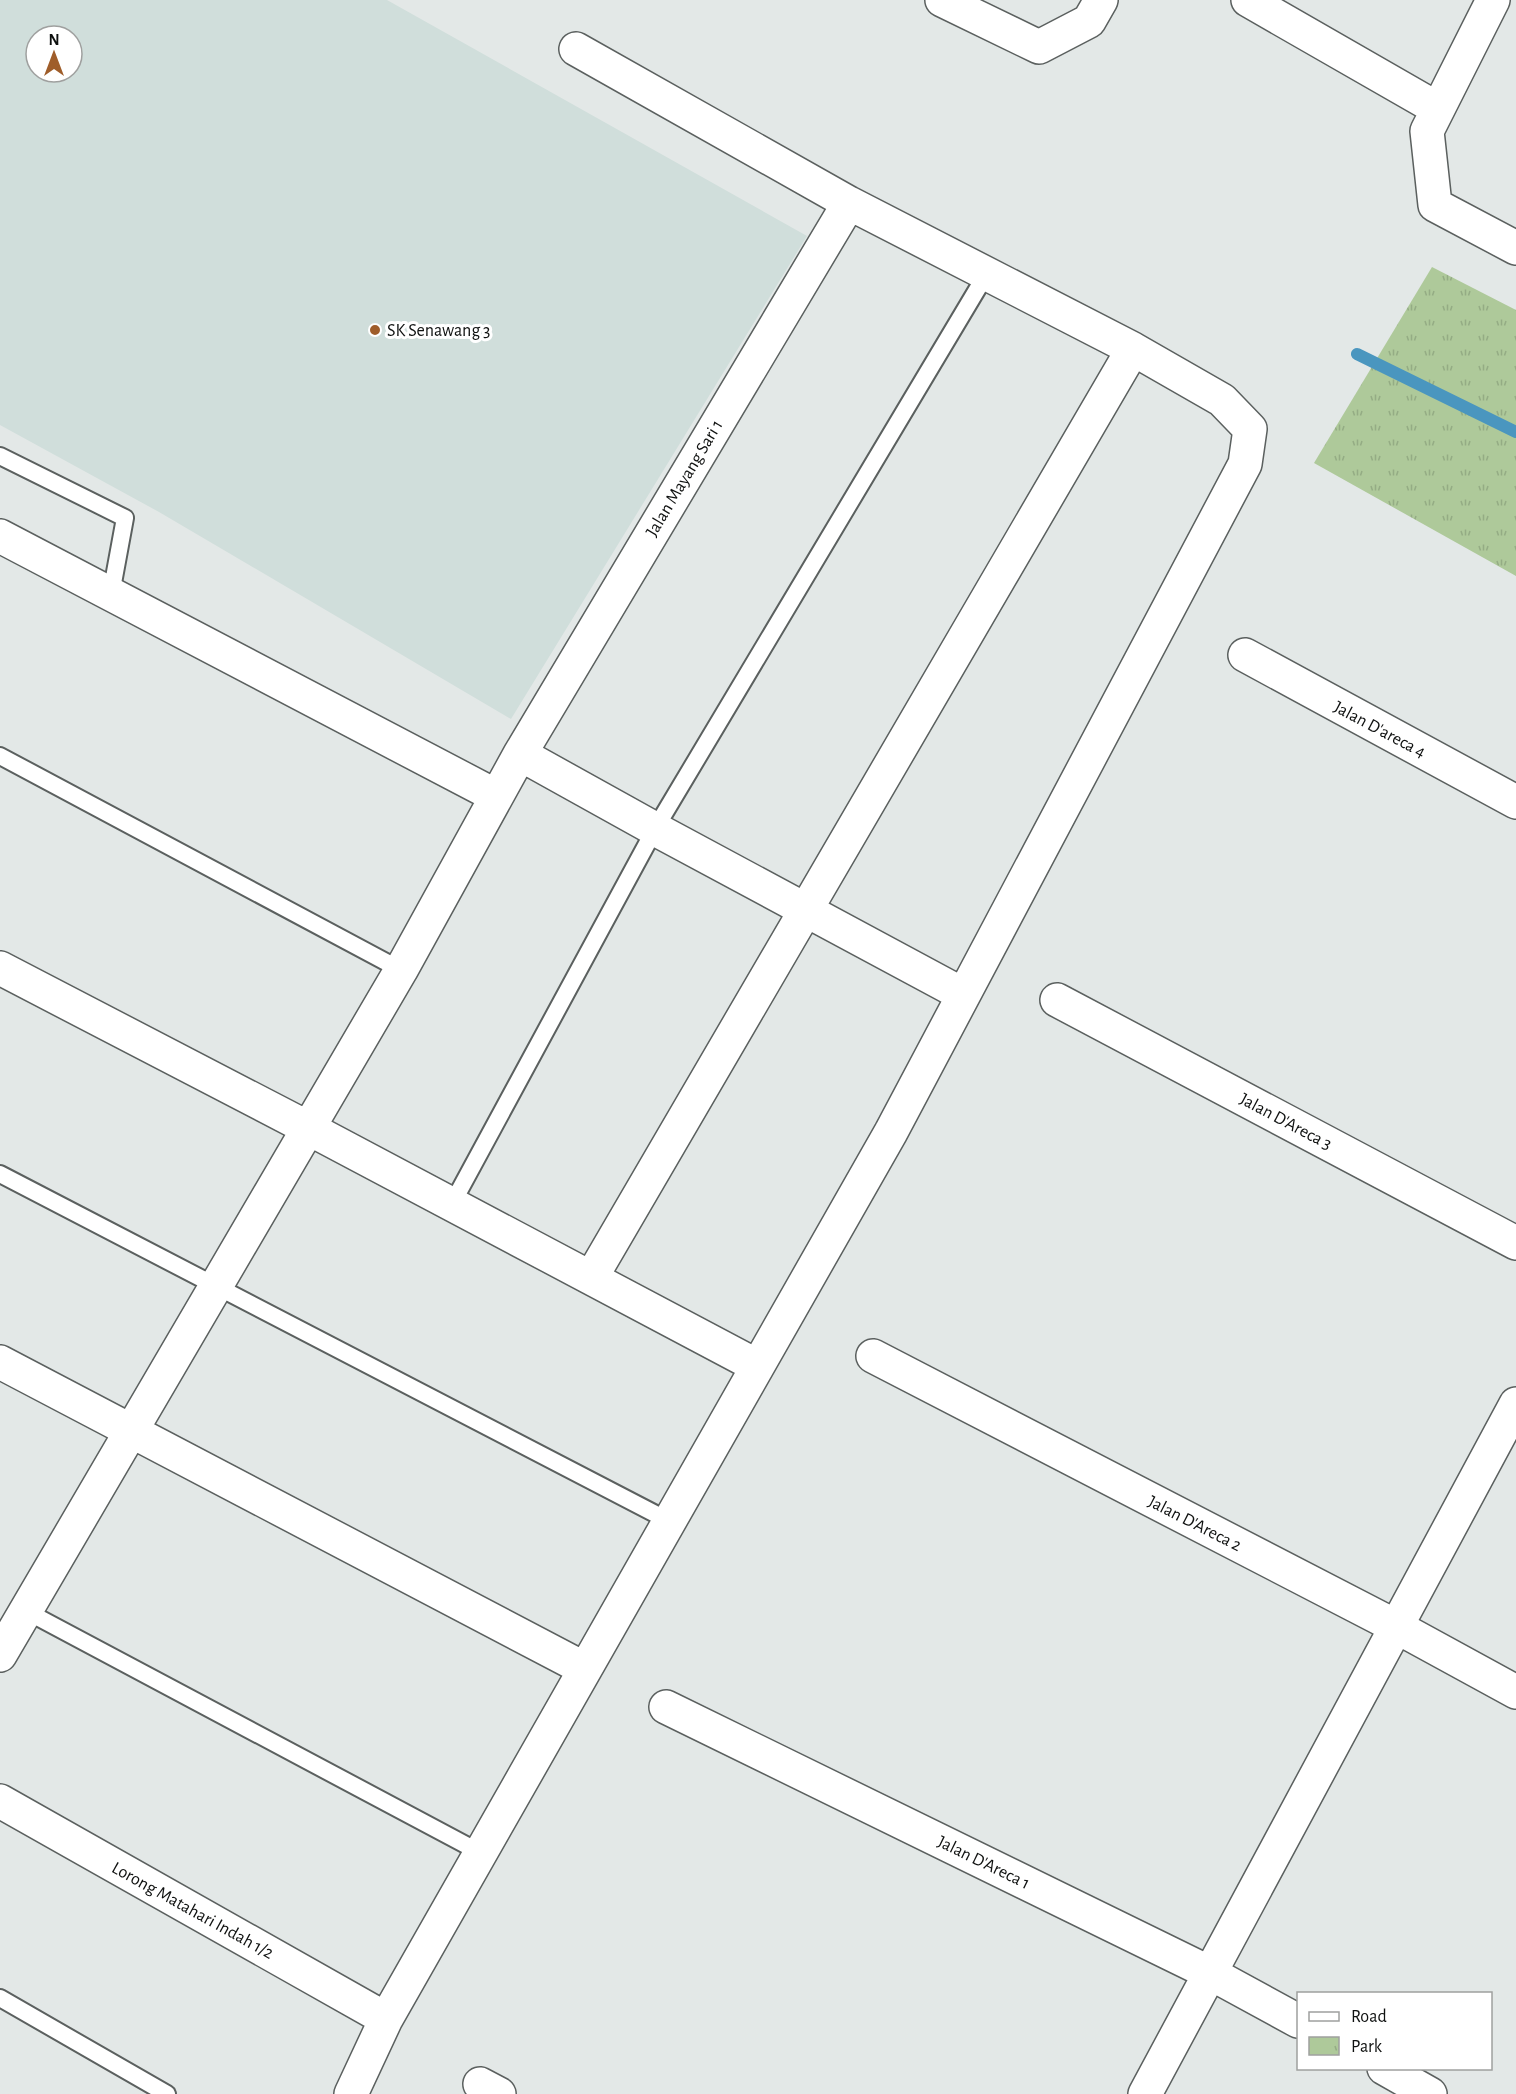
<svg xmlns="http://www.w3.org/2000/svg" width="1516" height="2094" font-family="'Alegreya Sans',sans-serif">
  <defs>
    <pattern id="park-tufts" width="24" height="20" patternUnits="userSpaceOnUse" patternTransform="scale(1.5)"><rect width="24" height="20" fill="#aec99a"/><path d="M3 7l-1-3M5 7V3M7 7l1-3M15 17l-1-3M17 17v-4M19 17l1-3" fill="none" stroke="#94ac84"/></pattern>
  </defs>
  <rect width="100%" height="100%" fill="#e3e8e7"/>
  <!-- built -->
  <path fill="#d0dedb" fill-rule="evenodd" d="M 0,0 L 387,0 L 807,236 L 511,719 L 159,512 L 0,425 ZM 36,36 L 72,36 L 72,72 L 36,72 Z"/>
  <!-- park -->
  <path fill="url(#park-tufts)" d="M 1432,267 L 1516,310 L 1516,576 L 1314,463 Z"/>
  <g fill="none" stroke-linecap="round" stroke-linejoin="round">
    <!-- stream -->
    <path stroke="#4a96bf" stroke-width="12" d="M 1357,354 L 1516,432"/>
    <defs>
      <path id="lane" d="M 0,456 L 125,518 L 111,594
        M 0,756 L 401,970
        M 0,1174 L 669,1521
        M 452,1204 L 655,829 L 987,273
        M 26,1611 L 481,1853
        M 0,1998 L 167,2094"/>
      <path id="street" d="M 942,0 L 1039,47 L 1089,21 L 1101,0
        M 1248,0 L 1438,109
        M 1493,0 L 1427,131 L 1435,205 L 1516,248
        M 0,536 L 496,796
        M 1245,655 L 1516,802
        M 520,754 L 655,829 L 962,994
        M 0,968 L 308,1128 L 757,1366
        M 1057,1000 L 1516,1243
        M 591,1278 L 1133,349
        M 873,1356 L 1397,1627 L 1516,1692
        M 0,1362 L 585,1669
        M 0,1655 L 401,970 L 520,754 L 849,203
        M 666,1707 L 1210,1973 L 1298,2021
        M 0,1801 L 386,2019
        M 1384,2068 L 1430,2094
        M 480,2084 L 499,2094
        M 351,2094 L 386,2019 L 891,1132 L 1245,464 L 1250,429 L 1222,400 L 1133,349 L 849,203 L 576,49
        M 1145,2094 L 1516,1404"/>
    </defs>
    <!-- lane casing -->
    <use href="#lane" stroke="#5b605f" stroke-width="20"/>
    <!-- street casing -->
    <use href="#street" stroke="#5b605f" stroke-width="36"/>
    <!-- lane -->
    <use href="#lane" stroke="#fff" stroke-width="16"/>
    <!-- street -->
    <use href="#street" stroke="#fff" stroke-width="33"/>
  </g>
  <!-- markers -->
  <circle fill="#9f5d2a" stroke="#fff" stroke-width="2" cx="375" cy="330" r="6"/>
  <g text-anchor="middle" stroke-width="6" stroke-linejoin="round" paint-order="stroke">
    <!-- poi labels -->
    <g font-size="18" fill="#0f1110" stroke="#fff" text-anchor="start">
      <text x="387" y="336">SK Senawang 3</text>
    </g>
    <!-- street labels -->
    <g font-size="18" fill="#0f1110" stroke="#fff">
      <text transform="translate(684 478) rotate(-59)" y="6">Jalan Mayang Sari 1</text>
      <text transform="translate(1380 729) rotate(28)" y="6">Jalan D'areca 4</text>
      <text transform="translate(1286 1121) rotate(28)" y="6">Jalan D'Areca 3</text>
      <text transform="translate(1195 1523) rotate(27)" y="6">Jalan D'Areca 2</text>
      <text transform="translate(984 1862) rotate(26)" y="6">Jalan D'Areca 1</text>
      <text transform="translate(193 1910) rotate(29)" y="6">Lorong Matahari Indah 1/2</text>
    </g>
  </g>
  <!-- legend -->
  <rect x="1297" y="1992" width="195" height="78" fill="#ffffff" stroke="#9fa09f" stroke-width="1.5"/>
  <rect x="1309" y="2012" width="30" height="9" fill="#ffffff" stroke="#9fa09f" stroke-width="1.5"/>
  <text x="1351" y="2022" font-size="18" fill="#0f1110">Road</text>
  <rect x="1309" y="2037" width="30" height="18" fill="url(#park-tufts)" stroke="#9fa09f" stroke-width="1.5"/>
  <text x="1351" y="2052" font-size="18" fill="#0f1110">Park</text>
  <!-- north arrow -->
  <g transform="translate(54 54)"><circle r="28" fill="#ffffff" stroke="#9fa09f" stroke-width="1.5"/>
  <path d="M0-4.5L10 22L0 15L-10 22Z" fill="#9f5d2a"/>
  <text y="-9" font-size="16" font-weight="bold" text-anchor="middle" fill="#0f1110">N</text>
  </g>
</svg>
